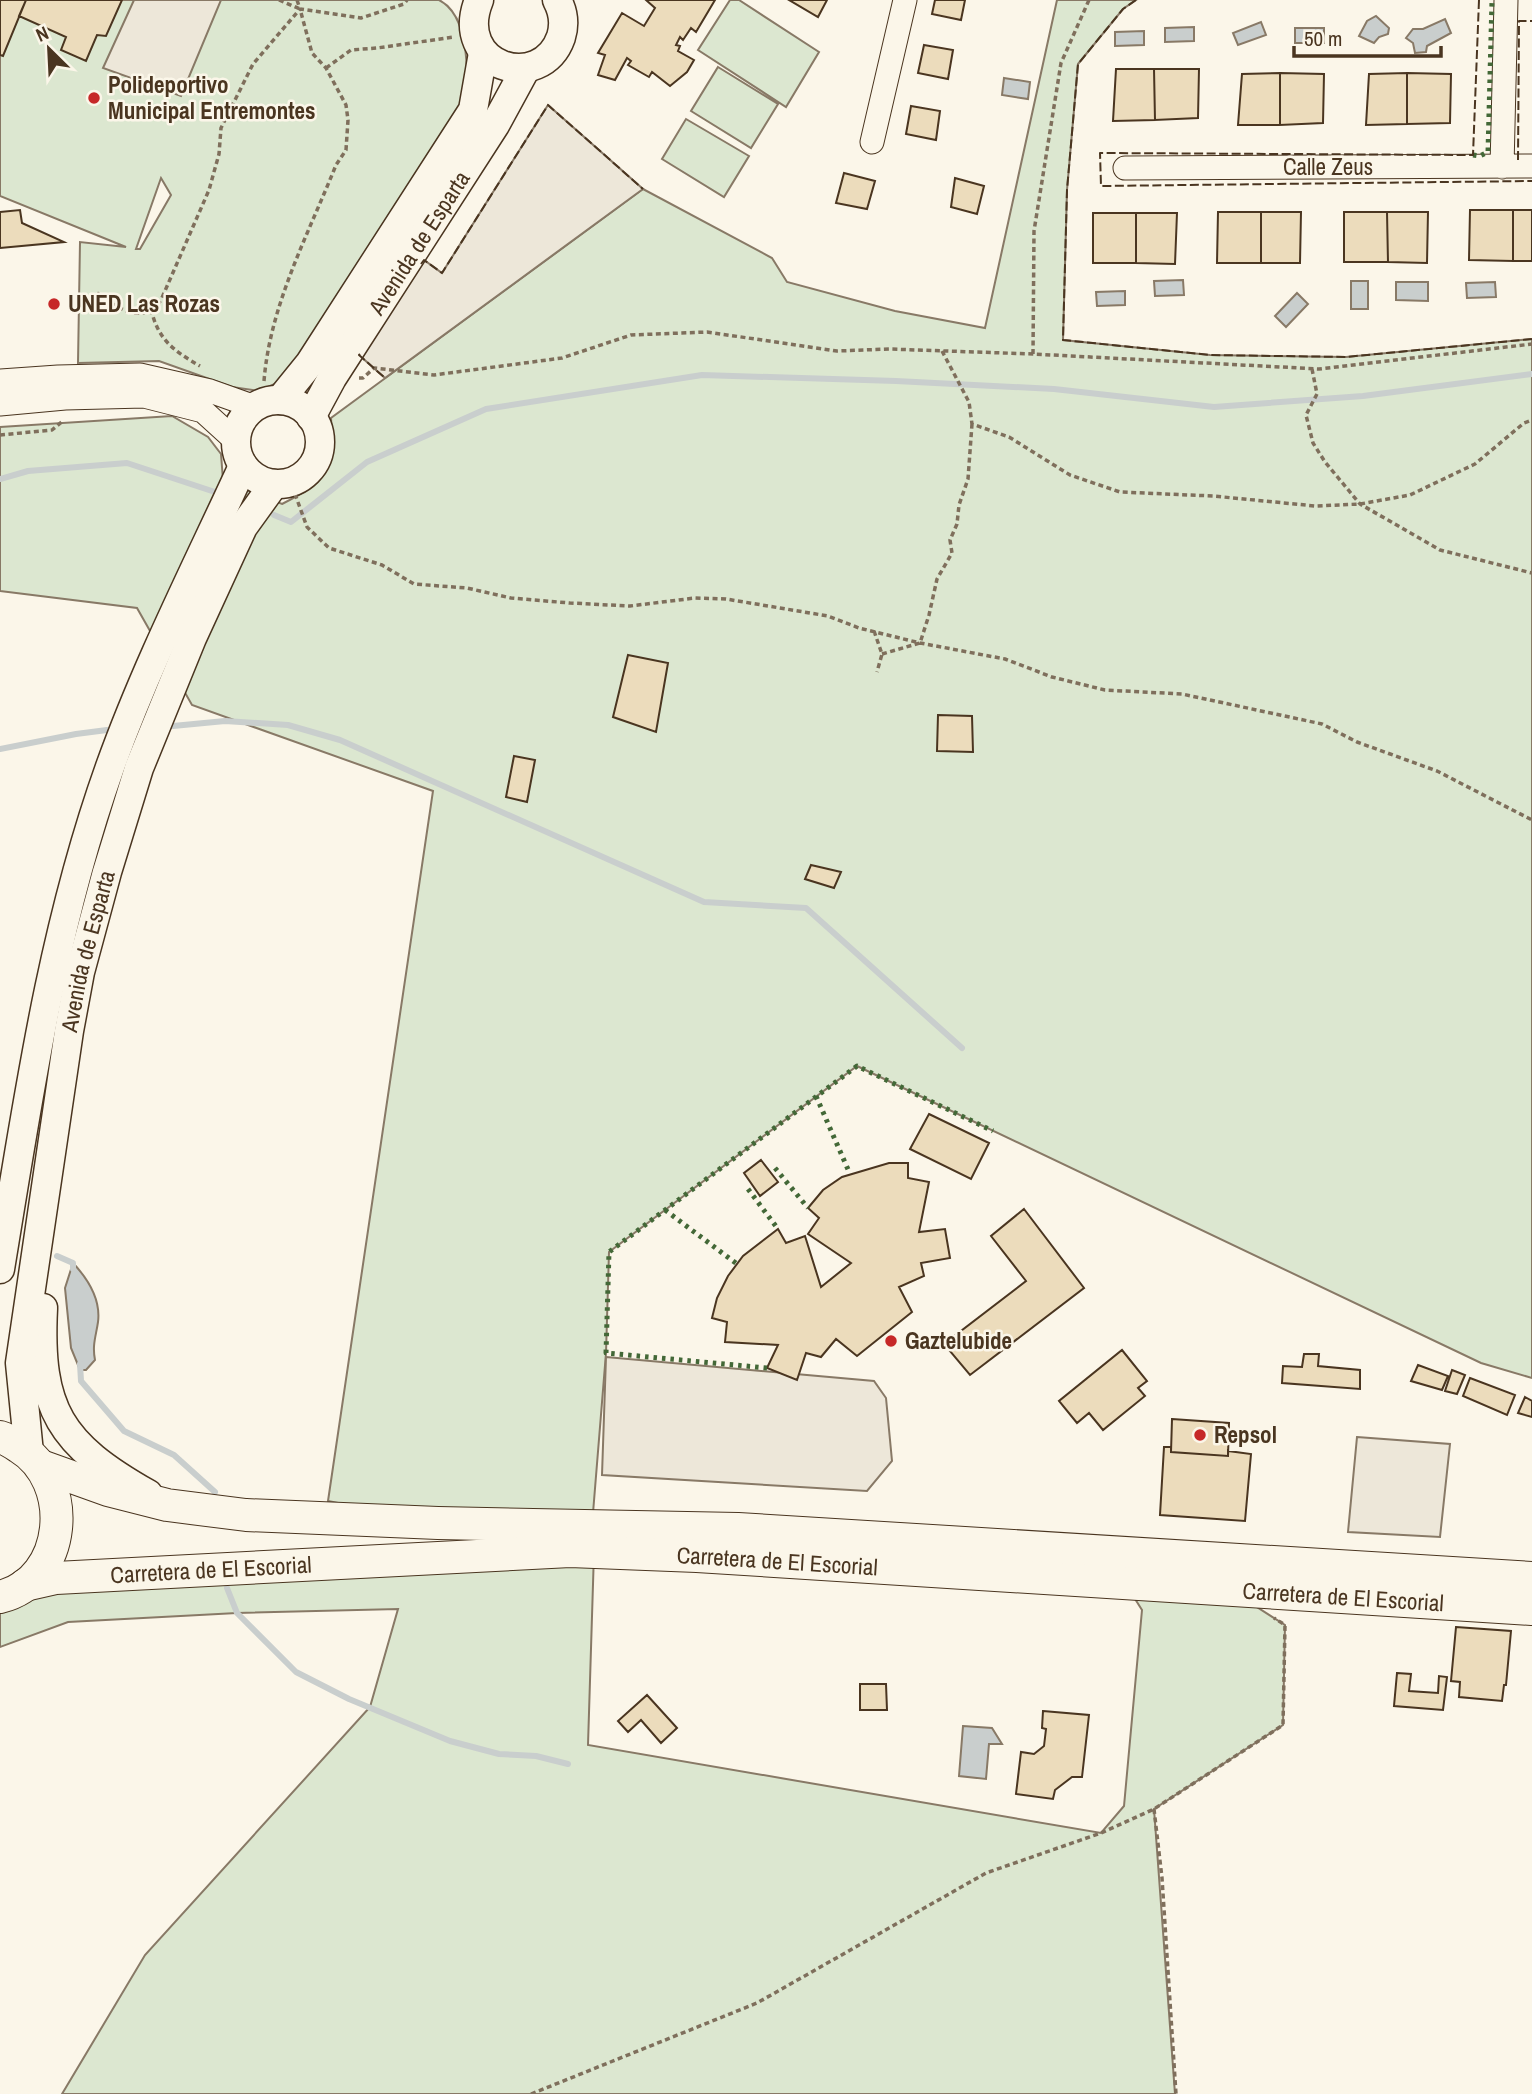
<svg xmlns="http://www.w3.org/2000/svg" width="1532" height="2094" font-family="'Archivo Narrow',sans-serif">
  <rect width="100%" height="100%" fill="#fbf6e9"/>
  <!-- green -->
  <path fill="#dce7d0" stroke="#887966" stroke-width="2" fill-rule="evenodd" d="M 0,0 L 439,0 C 469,15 468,71 466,99 L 298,363 L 277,383 L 259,391 L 232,387 L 159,361 L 78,363 L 80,242 L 126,247 L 0,196 ZM 161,178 L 171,195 L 140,249 L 136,249 Z
    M 730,0 L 739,0 L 819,52 L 786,107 L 698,50 Z
    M 1057,0 L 1136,0 L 1123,9 L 1078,64 L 1067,190 L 1063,340 L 1210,355 L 1346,357 L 1532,339 L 1532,1378 L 1481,1363 L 857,1066 L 609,1252 L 606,1353 L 593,1513 L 438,1523 L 328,1501 L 433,791 L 192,705 L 137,608 L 0,591 L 0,427 L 172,416 L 208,437 L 221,454 L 223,480 L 282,504 C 328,481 335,470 331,418 L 643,189 L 772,258 L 787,282 L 895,311 L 985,328 Z
    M 718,67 L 778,104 L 751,148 L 691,111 Z
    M 686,119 L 749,156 L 724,197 L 662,159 Z
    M 594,1552 L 588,1745 L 1101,1833 L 1124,1806 L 1142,1610 L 1125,1583 L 1252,1604 L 1285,1625 L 1283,1725 L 1154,1809 L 1175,2094 L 62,2094 L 145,1955 L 370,1707 L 398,1609 L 237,1613 L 68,1622 L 0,1647 L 0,1597 Z"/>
  <!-- parking -->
  <path fill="#ede7d9" stroke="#887966" stroke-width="2" d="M 134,0 L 221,0 L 181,96 L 103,68 Z
    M 548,105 L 643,189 L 385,378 L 359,355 L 424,260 L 442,273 Z
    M 606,1357 L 874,1381 L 886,1398 L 892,1461 L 867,1491 L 602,1475 Z
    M 1357,1437 L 1450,1444 L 1440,1537 L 1348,1532 Z"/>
  <!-- water -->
  <path fill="#c9cecd" stroke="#887966" stroke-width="2" d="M 1376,16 L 1389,28 L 1388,34 L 1379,37 L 1374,43 L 1359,36 L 1367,21 Z
    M 1445,19 L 1451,33 L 1427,46 L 1426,52 L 1415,53 L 1413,43 L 1406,38 L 1413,29 L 1423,29 Z
    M 1261,22 L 1266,35 L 1238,45 L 1233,33 Z
    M 1194,27 L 1194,41 L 1165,42 L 1165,28 Z
    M 1295,28 L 1324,28 L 1324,43 L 1295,43 Z
    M 1144,31 L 1144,45 L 1115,46 L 1115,32 Z
    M 1004,78 L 1030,82 L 1028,99 L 1002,95 Z
    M 1183,280 L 1184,295 L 1155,296 L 1154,281 Z
    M 1351,281 L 1368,281 L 1368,309 L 1351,309 Z
    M 1396,282 L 1428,282 L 1428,301 L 1396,300 Z
    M 1495,282 L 1496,297 L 1467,298 L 1466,283 Z
    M 1125,291 L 1125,305 L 1097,306 L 1096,292 Z
    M 1297,293 L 1308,304 L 1286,327 L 1275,316 Z
    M 73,1263 C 88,1279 101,1299 98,1322 C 96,1336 92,1345 95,1360 L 86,1370 L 80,1370 L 71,1348 L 65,1288 Z
    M 963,1726 L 992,1728 L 1002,1744 L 989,1744 L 986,1779 L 959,1776 Z"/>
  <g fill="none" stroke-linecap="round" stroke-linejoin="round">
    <!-- stream -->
    <path stroke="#c9cecd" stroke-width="6" d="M 0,479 L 28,471 L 127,463 L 221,494
      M 274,515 L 291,522 L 367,462 L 486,409 L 702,375 L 896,381 L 1054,389 L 1214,407 L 1363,396 L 1532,374
      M 173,726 L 225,721 L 288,725 L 340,740 L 704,902 L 806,908 L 962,1048
      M 0,749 L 76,734 L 107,730
      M 57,1256 L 73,1263 L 73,1269
      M 80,1364 L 81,1381 L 124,1431 L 174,1455 L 215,1492
      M 227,1588 L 237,1613 L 296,1672 L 349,1699 L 450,1741 L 499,1754 L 536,1756 L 568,1764"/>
  </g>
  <!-- building -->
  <path fill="#ecdcbc" stroke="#4a3520" stroke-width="2" d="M 0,0 L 26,0 L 3,56 L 0,55 Z
    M 26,0 L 122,0 L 106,36 L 97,35 L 86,61 L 61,50 L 66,37 L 19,16 Z
    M 646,0 L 715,0 L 696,32 L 691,28 L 683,40 L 680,37 L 676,45 L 680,46 L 678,51 L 694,60 L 687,72 L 670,86 L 652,72 L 649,77 L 628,65 L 631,61 L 627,58 L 615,80 L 598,75 L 605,55 L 598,53 L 622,13 L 644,26 L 655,8 Z
    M 789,0 L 827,0 L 818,17 Z
    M 935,0 L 965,0 L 961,20 L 932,14 Z
    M 924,45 L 953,50 L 948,79 L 918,73 Z
    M 1116,69 L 1154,69 L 1155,120 L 1113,121 Z
    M 1154,69 L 1199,69 L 1198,118 L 1155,120 Z
    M 1280,73 L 1280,125 L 1238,125 L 1242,74 Z
    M 1280,73 L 1324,74 L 1323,123 L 1280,125 Z
    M 1407,73 L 1407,124 L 1366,125 L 1369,74 Z
    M 1407,73 L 1451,74 L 1450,123 L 1407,124 Z
    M 911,106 L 940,111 L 936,140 L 906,134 Z
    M 844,173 L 875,181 L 867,209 L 836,203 Z
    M 955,178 L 984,186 L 977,214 L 951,207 Z
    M 20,210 L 22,223 L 64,242 L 0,248 L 0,212 Z
    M 1470,210 L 1513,210 L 1513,261 L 1469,260 Z
    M 1513,210 L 1532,210 L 1532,261 L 1513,261 Z
    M 1218,212 L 1261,212 L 1261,263 L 1217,263 Z
    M 1261,212 L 1301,212 L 1300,263 L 1261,263 Z
    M 1344,212 L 1387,212 L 1388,262 L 1344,262 Z
    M 1387,212 L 1428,212 L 1427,263 L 1388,262 Z
    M 1093,213 L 1136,213 L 1136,263 L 1093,263 Z
    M 1136,213 L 1177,213 L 1175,264 L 1136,263 Z
    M 628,655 L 668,663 L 656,732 L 613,717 Z
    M 938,715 L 972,716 L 973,752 L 937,751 Z
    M 514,756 L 535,760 L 527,802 L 506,797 Z
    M 811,865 L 841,872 L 834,888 L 805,879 Z
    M 929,1114 L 989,1143 L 971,1179 L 910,1149 Z
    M 761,1160 L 778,1182 L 760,1196 L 744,1173 Z
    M 889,1163 L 908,1163 L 908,1178 L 929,1182 L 919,1232 L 945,1229 L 950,1258 L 921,1263 L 924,1276 L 899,1287 L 912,1312 L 857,1356 L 836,1339 L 821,1357 L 806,1353 L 797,1380 L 767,1368 L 778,1345 L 725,1342 L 727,1322 L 712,1318 L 717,1298 L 728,1276 L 743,1256 L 778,1229 L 786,1243 L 805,1236 L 821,1287 L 851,1263 L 808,1234 L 819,1218 L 808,1208 L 823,1190 L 842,1177 Z
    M 1024,1209 L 1084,1288 L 970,1375 L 944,1344 L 1026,1281 L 991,1236 Z
    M 1122,1350 L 1147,1381 L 1138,1388 L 1145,1396 L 1103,1430 L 1089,1413 L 1077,1423 L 1059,1401 Z
    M 1304,1354 L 1319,1354 L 1318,1366 L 1360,1370 L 1360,1389 L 1282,1383 L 1283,1366 L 1302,1367 Z
    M 1418,1365 L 1448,1376 L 1442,1390 L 1411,1381 Z
    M 1452,1370 L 1465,1375 L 1457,1394 L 1445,1391 Z
    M 1470,1378 L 1515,1395 L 1507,1415 L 1463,1396 Z
    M 1525,1397 L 1532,1401 L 1532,1417 L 1518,1413 Z
    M 1172,1419 L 1229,1423 L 1228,1456 L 1171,1452 Z
    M 1164,1447 L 1171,1447 L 1171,1452 L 1228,1456 L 1228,1451 L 1251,1454 L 1245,1521 L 1160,1515 Z
    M 1456,1627 L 1511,1631 L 1506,1685 L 1504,1685 L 1502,1701 L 1459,1697 L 1460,1682 L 1451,1681 Z
    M 1397,1673 L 1411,1674 L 1409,1691 L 1438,1693 L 1439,1676 L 1447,1677 L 1443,1710 L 1394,1706 Z
    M 860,1684 L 886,1684 L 887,1710 L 860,1710 Z
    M 647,1695 L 677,1728 L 661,1743 L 641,1720 L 628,1732 L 618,1721 Z
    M 1043,1711 L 1089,1715 L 1082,1777 L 1072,1777 L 1055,1790 L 1053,1799 L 1016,1794 L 1021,1752 L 1034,1754 L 1044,1746 L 1046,1729 L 1042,1728 Z"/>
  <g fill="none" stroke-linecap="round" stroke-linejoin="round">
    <defs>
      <path id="minor" d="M 872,142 L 905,0
        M 1502,167 L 1506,0
        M 1125,168 L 1532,166
        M 0,381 L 58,377 L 140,375 L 210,391 L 255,407
        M 0,404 L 65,398 L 144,396 L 203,411 L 236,441"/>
      <g id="major">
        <path d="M 479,0 C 452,67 541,94 561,37 C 565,24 563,11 557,0"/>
        <path d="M 280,400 L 310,363 L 473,110 L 483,53"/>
        <circle cx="278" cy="442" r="42"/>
        <path id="s1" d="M 311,417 L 332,378 L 495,125 L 526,68"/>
        <path d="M 0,1269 C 28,1100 52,929 110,767 C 147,664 197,566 243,466"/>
        <path d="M 43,1308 C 38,1410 60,1444 148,1494"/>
        <path id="s2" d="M 29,1453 L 20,1363 L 69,1031 L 80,972 L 107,872 L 139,768 L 192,638 L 243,527 L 274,484"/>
      </g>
      <g id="highway">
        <path d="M 0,1437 C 7,1439 13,1443 19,1447 C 75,1481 68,1580 0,1597"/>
        <path d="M 41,1466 L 108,1490 L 167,1505 L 246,1515 L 438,1523 L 738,1529 L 1532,1578"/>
        <path id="s3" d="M 25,1585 L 56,1578 L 570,1551 L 697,1556 L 1532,1609"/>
      </g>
    </defs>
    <!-- minor casing -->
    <use href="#minor" stroke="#4a3520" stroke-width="25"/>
    <!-- major casing -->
    <use href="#major" stroke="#4a3520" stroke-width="31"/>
    <!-- highway casing -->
    <use href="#highway" stroke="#4a3520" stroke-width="34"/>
    <!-- path -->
    <path stroke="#7f6f5c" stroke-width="3.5" stroke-dasharray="5 3.5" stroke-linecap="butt" d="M 279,0 L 300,9
      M 297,0 L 300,9 L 361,18 L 404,4 L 407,0
      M 326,68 L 351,50 L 377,48 L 454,37
      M 97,293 C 118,307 140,327 161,300 L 209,190 L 219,154 L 221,128 L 253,64 L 300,9
      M 151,309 C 158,340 174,351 200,366
      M 942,351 L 969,402 L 972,424 L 1009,437 L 1070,475 L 1120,492 L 1213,496 L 1315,506 L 1360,504 L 1410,495 L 1475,464 L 1524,423 L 1532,420
      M 1033,354 L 1034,231 L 1061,63 L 1089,0
      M 1312,369 L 1317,394 L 1306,415 L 1313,443 L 1325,462 L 1360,504 L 1440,550 L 1532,573
      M 359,378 L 363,378 L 374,368 L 434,375 L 562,358 L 631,335 L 707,332 L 837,351 L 889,349 L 1033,354 L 1319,369 L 1532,344
      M 264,381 C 270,305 308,235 336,165 L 346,150 L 348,120 L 346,105 L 326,68 L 312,53 L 300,9
      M 0,435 L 52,430 L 64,420
      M 295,494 L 307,527 L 329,548 L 382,565 L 414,584 L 467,588 L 511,598 L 570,603 L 630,606 L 695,598 L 726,599 L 828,616 L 859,628 L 920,643 L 1005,659 L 1052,677 L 1105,690 L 1182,694 L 1322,724 L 1357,742 L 1437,771 L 1532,820
      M 874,631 L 882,654 L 877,672
      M 882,654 L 920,643 L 929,615 L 937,579 L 952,553 L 950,540 L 957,524 L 959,505 L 968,479 L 972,424
      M 1154,1809 L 1162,1878 L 1176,2094
      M 531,2094 L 757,2003 L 986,1873 L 1101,1833 L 1154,1809 L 1283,1725 L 1285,1625 L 1274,1618"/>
    <!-- minor -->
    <use href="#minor" stroke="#fbf6e9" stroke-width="23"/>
    <!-- major -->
    <use href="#major" stroke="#fbf6e9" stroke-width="28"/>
    <!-- highway -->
    <use href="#highway" stroke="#fbf6e9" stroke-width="32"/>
    <!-- hedge -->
    <path stroke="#436837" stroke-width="5" stroke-dasharray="3.5 5" stroke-linecap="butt" d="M 1473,155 L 1480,156 L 1488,152 L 1492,0
      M 816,1096 L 850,1174
      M 775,1168 L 808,1208
      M 748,1189 L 778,1229
      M 665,1210 L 737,1264
      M 767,1368 L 606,1353 L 609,1252 L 857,1066 L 993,1131"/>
    <!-- fence -->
    <path stroke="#4a3520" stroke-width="2" stroke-dasharray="9 3.5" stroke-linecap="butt" d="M 1136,0 L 1123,9 L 1078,64 L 1067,190 L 1063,340 L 1210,355 L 1346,357 L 1532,339
      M 1479,0 L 1473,155 L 1100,153 L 1101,186 L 1532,181
      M 1518,160 L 1519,21 L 1532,21
      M 421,264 L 424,260 L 442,273 L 548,105 L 643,189
      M 360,354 L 359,355 L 385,378"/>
  </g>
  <!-- markers -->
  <g fill="#c62828" stroke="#fbf6e9" stroke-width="2.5">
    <circle cx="94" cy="98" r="7"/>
    <circle cx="54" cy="304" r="7"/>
    <circle cx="891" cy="1341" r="7"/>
    <circle cx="1200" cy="1435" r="7"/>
  </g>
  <g text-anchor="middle" stroke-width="5" stroke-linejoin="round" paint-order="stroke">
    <!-- poi labels -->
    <g font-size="23" font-weight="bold" fill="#4a3520" stroke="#fbf6e9" text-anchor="start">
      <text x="108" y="93">Polideportivo<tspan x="108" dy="26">Municipal Entremontes</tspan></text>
      <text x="68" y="312">UNED Las Rozas</text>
      <text x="905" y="1349">Gaztelubide</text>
      <text x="1214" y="1443">Repsol</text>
    </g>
    <!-- street labels -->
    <g font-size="23" fill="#4a3520" stroke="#fbf6e9">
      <text x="1328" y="175">Calle Zeus</text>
      <text dy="8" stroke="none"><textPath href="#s1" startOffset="205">Avenida de Esparta</textPath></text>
      <text dy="8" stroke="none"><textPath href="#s2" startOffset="508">Avenida de Esparta</textPath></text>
      <text dy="8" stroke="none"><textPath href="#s3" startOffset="754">Carretera de El Escorial</textPath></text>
      <text dy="8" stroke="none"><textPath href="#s3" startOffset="187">Carretera de El Escorial</textPath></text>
      <text dy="8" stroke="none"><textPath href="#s3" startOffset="1321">Carretera de El Escorial</textPath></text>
    </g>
  </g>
  <!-- north arrow -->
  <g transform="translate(49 49) rotate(336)" stroke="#fbf6e9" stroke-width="5" paint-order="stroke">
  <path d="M0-5L12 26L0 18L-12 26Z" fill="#4a3520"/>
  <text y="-10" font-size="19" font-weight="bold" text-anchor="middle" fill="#4a3520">N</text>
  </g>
  <!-- scale -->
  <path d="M1294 46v10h147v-10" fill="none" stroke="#4a3520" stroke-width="3.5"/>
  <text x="1304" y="46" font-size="21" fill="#4a3520" stroke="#fbf6e9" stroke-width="5" paint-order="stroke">50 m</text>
</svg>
